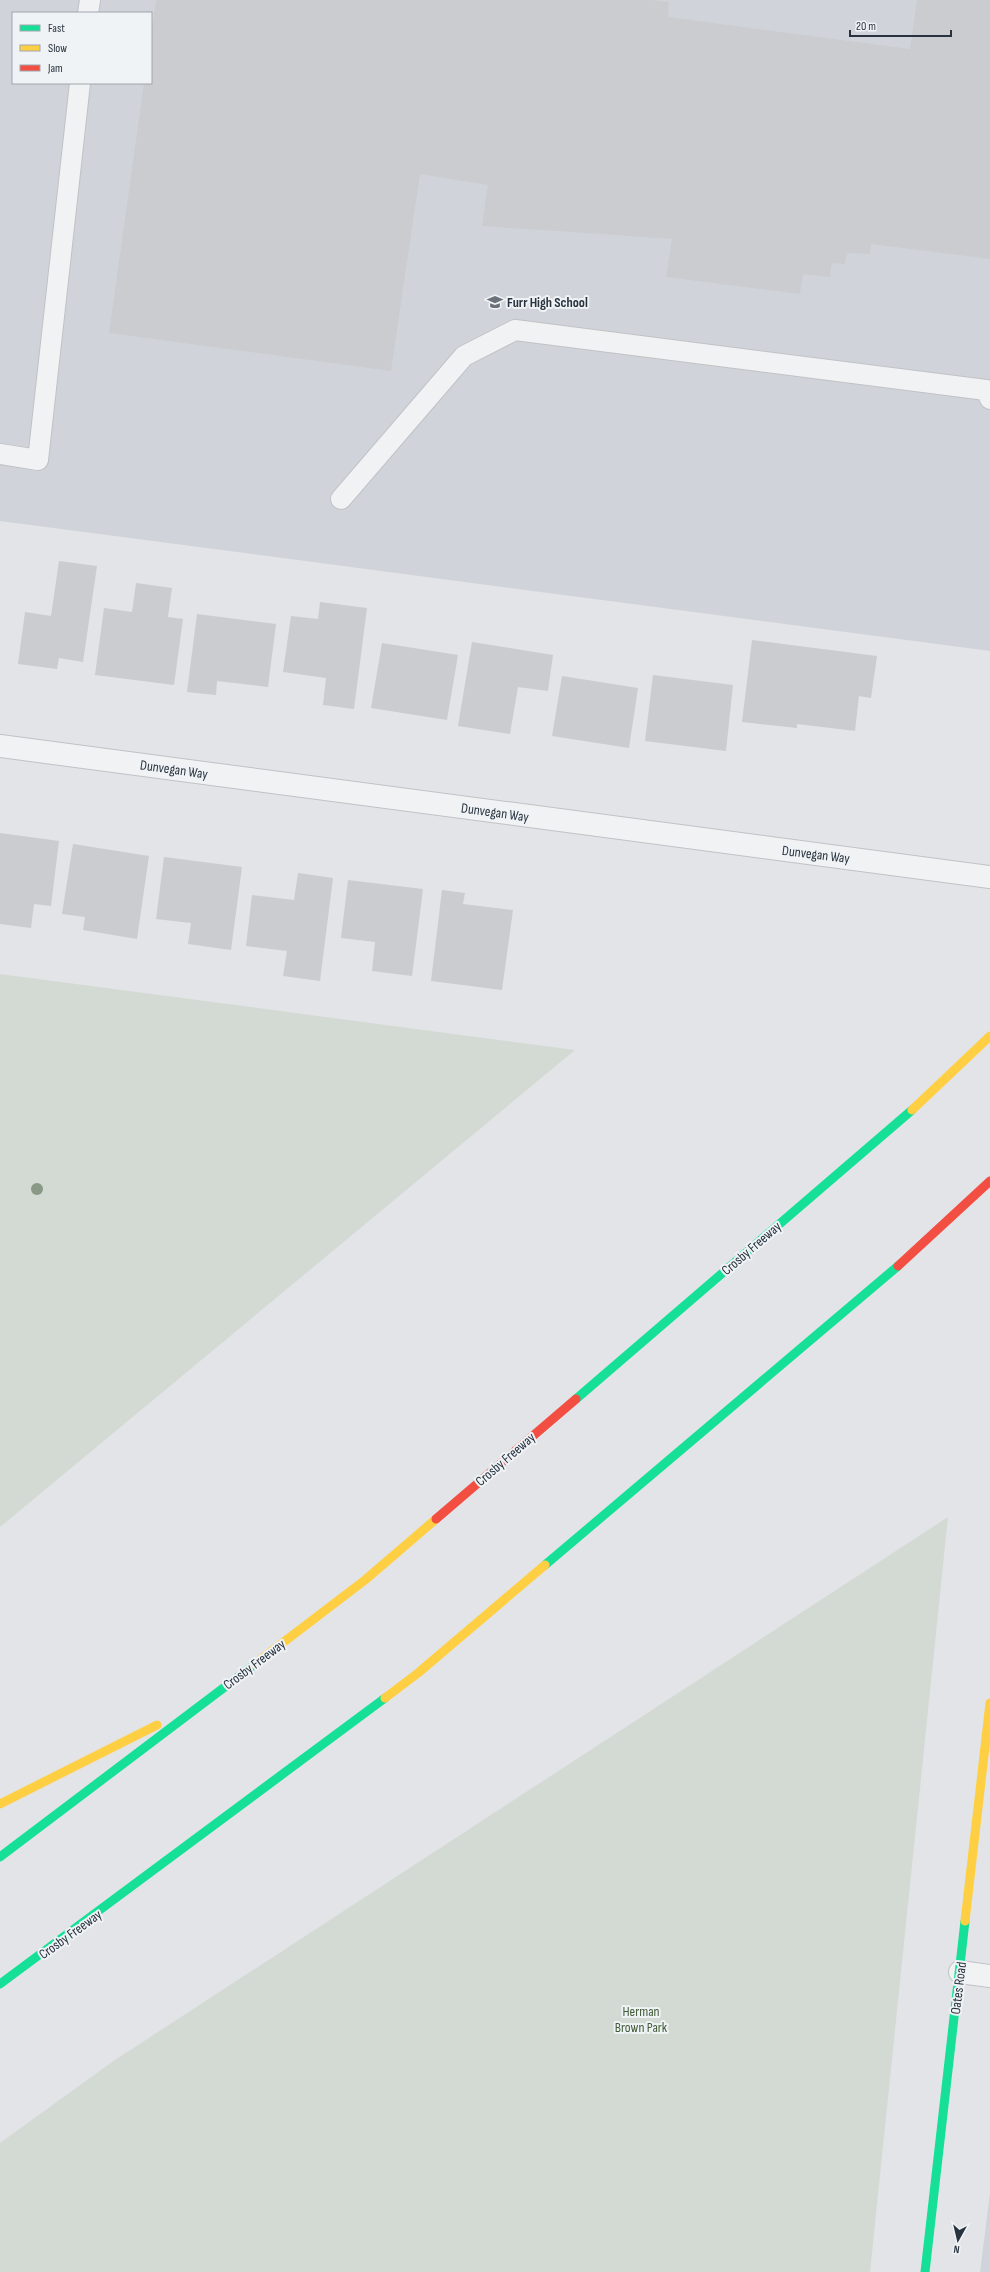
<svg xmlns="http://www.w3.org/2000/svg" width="990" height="2272" font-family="'Sofia Sans Condensed',sans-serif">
  <rect width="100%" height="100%" fill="#e2e4e7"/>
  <!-- built -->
  <path fill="#d0d4da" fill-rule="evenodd" d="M 0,0 L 990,0 L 990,651 L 0,521 ZM 13,13 L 151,13 L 151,83 L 13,83 Z
    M 990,2193 L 990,2272 L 980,2272 Z"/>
  <!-- green -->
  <path fill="#d3dad3" d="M 0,974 L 575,1050 L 0,1527 Z
    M 948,1517 L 870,2272 L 0,2272 L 0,2143 L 112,2062 Z"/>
  <!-- building -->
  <path fill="#cacccf" d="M 156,0 L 651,0 L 669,2 L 668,17 L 910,49 L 917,0 L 990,0 L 990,259 L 871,244 L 870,254 L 847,253 L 845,264 L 832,263 L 830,277 L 803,274 L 800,294 L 666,277 L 672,239 L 482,226 L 488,185 L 420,174 L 391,371 L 109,333 L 144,83 L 151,83 L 151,35 Z
    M 59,561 L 97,566 L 83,662 L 59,658 L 57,669 L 18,664 L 25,612 L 51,616 Z
    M 136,583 L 172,588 L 168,617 L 183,619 L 174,685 L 95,675 L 104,608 L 132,612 Z
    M 320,602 L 367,608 L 354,709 L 323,705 L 326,678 L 283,672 L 291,616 L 318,619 Z
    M 197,614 L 276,624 L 268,687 L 217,681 L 216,695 L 187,692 Z
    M 752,640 L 877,656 L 871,698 L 859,696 L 855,731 L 797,724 L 797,728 L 742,722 Z
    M 472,642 L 553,655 L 548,691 L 518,687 L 510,734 L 458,726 Z
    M 382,643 L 458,655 L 447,720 L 371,708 Z
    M 653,675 L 733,685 L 726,751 L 645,741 Z
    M 562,676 L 638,688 L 629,748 L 552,736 Z
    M 0,833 L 59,841 L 51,906 L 34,904 L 31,928 L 0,924 Z
    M 73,844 L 149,856 L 137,939 L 83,930 L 85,917 L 62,914 Z
    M 164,857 L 242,867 L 231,950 L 188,944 L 191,923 L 156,919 Z
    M 298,873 L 333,878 L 320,981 L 283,976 L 287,951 L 246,946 L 252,895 L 294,900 Z
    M 348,880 L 423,889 L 412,976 L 372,971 L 375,942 L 341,938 Z
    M 442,890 L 465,893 L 463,904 L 513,910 L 502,990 L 431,981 Z"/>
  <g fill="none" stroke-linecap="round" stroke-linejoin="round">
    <defs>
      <path id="lane" d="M 88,13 L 90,0
        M 0,454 L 38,460 L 80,83
        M 341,499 L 464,356 L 515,330 L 986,390 L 990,399"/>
      <path id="street" d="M 0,746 L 990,877
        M 960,1972 L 990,1976"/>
    </defs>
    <!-- lane casing -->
    <use href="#lane" stroke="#c0c2c5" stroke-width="22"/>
    <!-- street casing -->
    <use href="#street" stroke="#c0c2c5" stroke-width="24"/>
    <!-- lane -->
    <use href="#lane" stroke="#f1f2f4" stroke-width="20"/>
    <!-- street -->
    <use href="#street" stroke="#f1f2f4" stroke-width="22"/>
    <!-- fast -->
    <path stroke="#16e098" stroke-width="9" d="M 576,1399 L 912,1110
      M 545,1565 L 898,1266
      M 0,1857 L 255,1664
      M 0,1984 L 385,1698
      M 925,2272 L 965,1921"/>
    <!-- slow -->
    <path stroke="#ffcf43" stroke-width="9" d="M 912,1110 L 990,1036
      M 255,1664 L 365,1580 L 436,1519
      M 385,1698 L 418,1673 L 545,1565
      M 0,1804 L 157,1725
      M 965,1921 L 990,1703"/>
    <!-- jam -->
    <path stroke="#f24e42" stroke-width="9" d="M 898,1266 L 990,1181
      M 436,1519 L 576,1399"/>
  </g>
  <!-- trees -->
  <circle fill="#899986" cx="37" cy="1189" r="6"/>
  <!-- icons -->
  <defs>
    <symbol id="school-bare" viewBox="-9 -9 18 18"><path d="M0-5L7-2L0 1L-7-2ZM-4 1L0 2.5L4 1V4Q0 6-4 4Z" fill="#6a717a" stroke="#f0f3f6" stroke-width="2.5" paint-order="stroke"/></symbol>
  </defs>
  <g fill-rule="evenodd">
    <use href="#school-bare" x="484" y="291" width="22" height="22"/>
  </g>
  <g text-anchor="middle" stroke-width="4" stroke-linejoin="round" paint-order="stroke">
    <!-- poi labels -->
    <g font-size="14" font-weight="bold" fill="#29333f" stroke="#f0f3f6" text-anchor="start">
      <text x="507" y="307">Furr High School</text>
    </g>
    <!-- street labels -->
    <g font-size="14" fill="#29333f" stroke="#f0f3f6">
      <text transform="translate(174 769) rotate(8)" y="5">Dunvegan Way</text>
      <text transform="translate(495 812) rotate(8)" y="5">Dunvegan Way</text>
      <text transform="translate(816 854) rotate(7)" y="5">Dunvegan Way</text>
      <text transform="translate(751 1248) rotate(-41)" y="5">Crosby Freeway</text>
      <text transform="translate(505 1459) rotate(-41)" y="5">Crosby Freeway</text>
      <text transform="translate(254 1664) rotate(-37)" y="5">Crosby Freeway</text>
      <text transform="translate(70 1934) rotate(-36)" y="5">Crosby Freeway</text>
      <text transform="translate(958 1988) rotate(-83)" y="5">Oates Road</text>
    </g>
    <!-- park labels -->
    <g font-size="14" fill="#405b37" stroke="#f0f3f6">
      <text x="641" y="2016">Herman<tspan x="641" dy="16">Brown Park</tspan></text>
    </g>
  </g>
  <!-- legend -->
  <rect x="12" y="12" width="140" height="72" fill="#f0f3f6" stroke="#a0a6ad"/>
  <rect x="20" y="25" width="20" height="6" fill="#16e098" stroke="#a0a6ad"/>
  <text x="48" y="32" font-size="12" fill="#29333f">Fast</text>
  <rect x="20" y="45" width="20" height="6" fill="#ffcf43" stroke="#a0a6ad"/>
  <text x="48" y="52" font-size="12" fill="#29333f">Slow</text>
  <rect x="20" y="65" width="20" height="6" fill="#f24e42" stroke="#a0a6ad"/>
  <text x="48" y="72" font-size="12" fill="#29333f">Jam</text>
  <!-- north arrow -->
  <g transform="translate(958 2240) rotate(188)" stroke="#f0f3f6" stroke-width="3" paint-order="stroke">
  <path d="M0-3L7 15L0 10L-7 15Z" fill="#29333f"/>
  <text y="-6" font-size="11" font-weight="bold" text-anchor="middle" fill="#29333f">N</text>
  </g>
  <!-- scale -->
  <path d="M850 30v6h101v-6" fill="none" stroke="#29333f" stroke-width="2"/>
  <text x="856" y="30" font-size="12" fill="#29333f" stroke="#f0f3f6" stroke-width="3" paint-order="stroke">20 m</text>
</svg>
